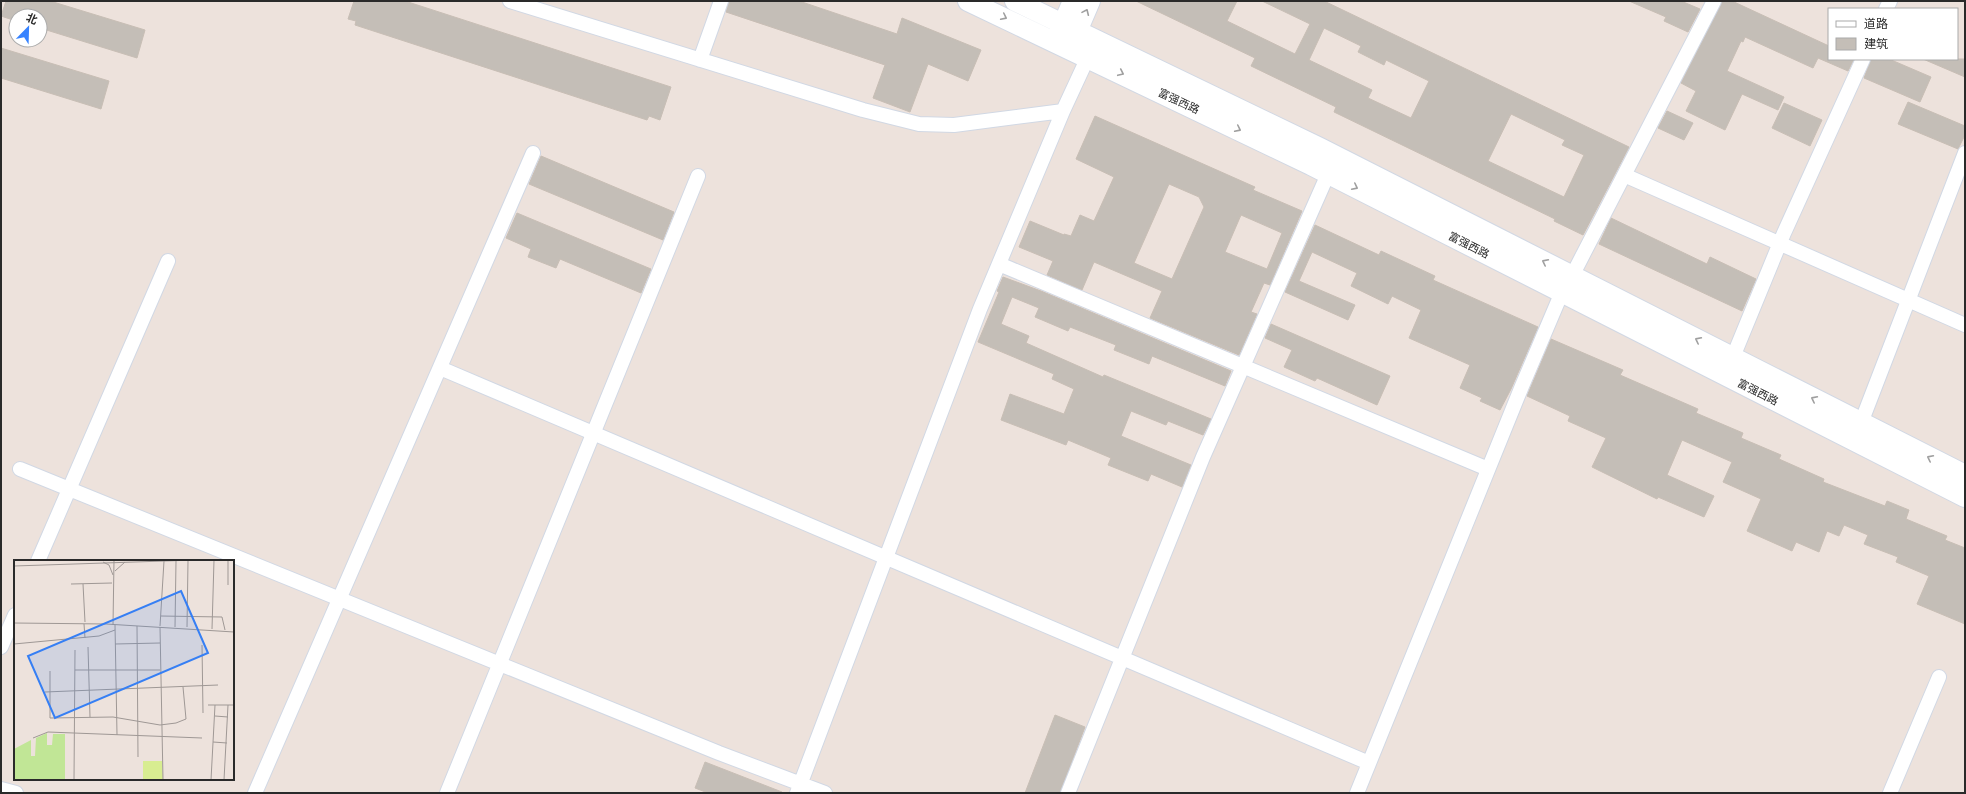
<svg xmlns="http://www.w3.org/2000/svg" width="1966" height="794" font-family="Raleway,'Noto Sans SC',sans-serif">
  <rect width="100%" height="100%" fill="#ede2dc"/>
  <!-- building -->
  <path fill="#c4beb7" stroke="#c8beb5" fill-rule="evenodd" d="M 6,1 L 50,1 L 145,30 L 137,58 L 40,28 L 40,16 L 16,16 L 16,21 L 1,16 Z
    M 354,1 L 405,1 L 671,87 L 660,120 L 649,116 L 647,120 L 355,25 L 356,21 L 348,19 Z
    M 729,1 L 799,1 L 897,34 L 902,18 L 981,50 L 968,81 L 928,64 L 910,112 L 873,98 L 885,65 L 726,12 Z
    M 1136,1 L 1237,1 L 1227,21 L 1295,54 L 1310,24 L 1262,1 L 1324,1 L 1629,147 L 1583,235 L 1554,221 L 1555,219 L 1334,112 L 1336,107 L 1251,66 L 1255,58 ZM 1324,28 L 1361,46 L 1358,52 L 1384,65 L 1386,60 L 1429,81 L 1411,118 L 1368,98 L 1372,90 L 1309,60 ZM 1511,114 L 1565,140 L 1562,145 L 1584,155 L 1564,197 L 1488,161 Z
    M 1629,1 L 1681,1 L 1700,9 L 1688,32 L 1664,21 L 1666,17 Z
    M 1722,1 L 1732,1 L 1829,46 L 1829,59 L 1854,59 L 1848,71 L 1818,58 L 1813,68 L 1745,37 L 1743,42 L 1741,41 L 1727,71 L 1784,97 L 1778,110 L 1742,94 L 1725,130 L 1686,111 L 1696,91 L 1681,83 Z
    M 1,48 L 109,81 L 101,109 L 1,78 Z
    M 1871,59 L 1889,59 L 1931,77 L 1920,102 L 1864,78 Z
    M 1923,59 L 1965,59 L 1965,77 Z
    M 1908,102 L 1965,126 L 1965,135 L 1958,149 L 1898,124 Z
    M 1784,103 L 1822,120 L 1810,146 L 1772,128 Z
    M 1667,111 L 1693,123 L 1684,140 L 1658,128 Z
    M 1095,116 L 1255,187 L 1253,190 L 1302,211 L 1270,285 L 1264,283 L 1251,312 L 1257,314 L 1239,355 L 1150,318 L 1162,291 L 1094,262 L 1082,290 L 1047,275 L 1053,261 L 1019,247 L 1030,221 L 1064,235 L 1064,234 L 1071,236 L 1080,215 L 1094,221 L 1114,177 L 1076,159 ZM 1169,184 L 1199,197 L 1204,207 L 1172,279 L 1134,263 ZM 1241,215 L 1282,233 L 1267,269 L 1225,252 Z
    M 541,156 L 674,212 L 663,240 L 529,184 Z
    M 517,213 L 651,269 L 641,293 L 560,259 L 556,268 L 528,257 L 531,249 L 506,238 Z
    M 1611,218 L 1707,264 L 1710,257 L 1756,279 L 1742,311 L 1599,244 Z
    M 1315,225 L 1379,255 L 1381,251 L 1435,276 L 1433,280 L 1538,327 L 1511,389 L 1500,410 L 1480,401 L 1482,398 L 1460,388 L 1470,365 L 1409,338 L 1421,310 L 1392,296 L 1388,304 L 1351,286 L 1357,273 L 1312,252 L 1299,281 L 1355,305 L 1348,320 L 1285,292 Z
    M 1003,277 L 1041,291 L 1231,371 L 1225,386 L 1152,356 L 1149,364 L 1114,350 L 1116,345 L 1070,327 L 1068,331 L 1035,317 L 1039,308 L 1012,297 L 1001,324 L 1029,336 L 1026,343 L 1103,377 L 1104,375 L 1211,419 L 1203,435 L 1168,421 L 1166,425 L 1131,411 L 1121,436 L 1191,465 L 1182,487 L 1151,474 L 1148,481 L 1108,465 L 1111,458 L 1068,440 L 1066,445 L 1001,420 L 1010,394 L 1064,414 L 1074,389 L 1052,379 L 1054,374 L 978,342 L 999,292 L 997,291 Z
    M 1271,324 L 1390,376 L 1377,405 L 1317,378 L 1315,381 L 1284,367 L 1292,350 L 1265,338 Z
    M 1551,339 L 1623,370 L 1620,375 L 1698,409 L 1696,413 L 1743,433 L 1741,438 L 1781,455 L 1779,459 L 1824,479 L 1823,482 L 1885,506 L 1887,501 L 1909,510 L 1906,519 L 1947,536 L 1945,540 L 1965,548 L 1965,624 L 1917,604 L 1929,576 L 1896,562 L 1898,557 L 1864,544 L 1868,535 L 1844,525 L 1839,536 L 1827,531 L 1819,552 L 1796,542 L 1792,551 L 1747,531 L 1761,499 L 1723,482 L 1732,462 L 1682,440 L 1667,475 L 1714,496 L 1704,517 L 1658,497 L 1657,499 L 1592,467 L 1606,438 L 1568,421 L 1570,416 L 1527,396 Z
    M 1055,715 L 1085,727 L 1060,793 L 1025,793 Z
    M 705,762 L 782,792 L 782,793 L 708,793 L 695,788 Z"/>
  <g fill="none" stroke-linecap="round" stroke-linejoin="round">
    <defs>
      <path id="street" d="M 510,1 L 863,110 L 919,124 L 954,125 L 1063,111
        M 1886,9 L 1890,1
        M 700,60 L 721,1
        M 1624,175 L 1965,325
        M 999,264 L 1488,469
        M 1572,276 L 1714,1
        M 1733,357 L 1784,233 L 1863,59
        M 440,368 L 1369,763
        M 1861,423 L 1965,153
        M 20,469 L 719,753 L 825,793
        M 38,561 L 168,261
        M 1,647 L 15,615
        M 1,789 L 16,793
        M 255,793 L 533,153
        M 447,793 L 698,176
        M 797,793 L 980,309 L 1063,111 L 1088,57
        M 1068,793 L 1203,457 L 1328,174
        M 1357,793 L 1522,386 L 1562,292
        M 1890,793 L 1939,677"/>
      <path id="secondary" d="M 968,1 L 1311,165 L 1965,497
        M 1015,1 L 1320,148 L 1965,475
        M 1058,36 L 1073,1
        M 1072,43 L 1090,1"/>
    </defs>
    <!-- street casing -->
    <use href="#street" stroke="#d1d8e4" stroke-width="16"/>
    <!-- secondary casing -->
    <use href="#secondary" stroke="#d1d8e4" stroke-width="22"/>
    <!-- street -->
    <use href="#street" stroke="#fff" stroke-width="14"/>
    <!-- secondary -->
    <use href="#secondary" stroke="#fff" stroke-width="20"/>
  </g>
  <!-- one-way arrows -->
  <defs><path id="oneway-chevron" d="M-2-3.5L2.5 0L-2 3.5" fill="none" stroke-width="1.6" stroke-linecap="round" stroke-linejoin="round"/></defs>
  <g stroke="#9f9f9f">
    <use href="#oneway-chevron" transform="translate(1086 12) rotate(-66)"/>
    <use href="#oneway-chevron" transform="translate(1004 17) rotate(26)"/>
    <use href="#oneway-chevron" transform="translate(1121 73) rotate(25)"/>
    <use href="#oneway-chevron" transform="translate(1238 129) rotate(26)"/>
    <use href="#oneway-chevron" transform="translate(1355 187) rotate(27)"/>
    <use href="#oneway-chevron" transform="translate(1545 262) rotate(-153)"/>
    <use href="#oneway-chevron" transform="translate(1698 340) rotate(-153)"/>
    <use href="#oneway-chevron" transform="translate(1814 399) rotate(-153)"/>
    <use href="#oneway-chevron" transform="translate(1930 458) rotate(-153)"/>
  </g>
  <g text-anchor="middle" stroke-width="3" stroke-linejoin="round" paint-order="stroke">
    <!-- street labels -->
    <g font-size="11" fill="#2a2a2a" stroke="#fff">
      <text transform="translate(1179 101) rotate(25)" y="4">富强西路</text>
      <text transform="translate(1469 245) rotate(27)" y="4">富强西路</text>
      <text transform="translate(1758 392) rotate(27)" y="4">富强西路</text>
    </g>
  </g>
  <!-- overview -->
  <g transform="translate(14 560)">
    <rect width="220" height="220" fill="#ede2dc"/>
    <path d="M 33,173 L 33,185 L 38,185 L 39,174 L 51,174 L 51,220 L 0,220 L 0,189 L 17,180 L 17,196 L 21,196 L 22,178 Z" fill="#c1e696"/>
    <path d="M 129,201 L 148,201 L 149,220 L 129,220 Z" fill="#d8ed91"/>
    <path fill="none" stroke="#9f9895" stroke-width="1" d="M 89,2 L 95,5 L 99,15M 0,6 L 181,0M 101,11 L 111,2M 57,24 L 98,23M 69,24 L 71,62M 214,25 L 214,0M 147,56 L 208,57 L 211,70M 0,63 L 92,64 L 220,72M 70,64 L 71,78M 99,65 L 100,0M 101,65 L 103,175M 123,66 L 124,197M 146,66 L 150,1M 146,67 L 149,220M 161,67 L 162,1M 173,67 L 174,1M 198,69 L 200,0M 0,84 L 85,76 L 101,70M 101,84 L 146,83M 188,85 L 189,153M 74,87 L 76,157M 61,110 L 146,110M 36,111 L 36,158 L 99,157 L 146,165 L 162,163 L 172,159 L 169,127M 31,132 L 204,125M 194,145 L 219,145M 201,156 L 214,157M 19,178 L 34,172 L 188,178M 199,182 L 213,183M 60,220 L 61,90M 197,220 L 201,145M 210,220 L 214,145"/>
    <path fill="#367ff4" fill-opacity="0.15" stroke="#367ff4" stroke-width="2" d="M 167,31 L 194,93 L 41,158 L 14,96 Z"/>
    <rect width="220" height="220" fill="none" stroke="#2a2a2a" stroke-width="2"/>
  </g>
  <!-- border -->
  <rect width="1966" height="794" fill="none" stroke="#2a2a2a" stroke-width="4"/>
  <!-- legend -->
  <rect x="1828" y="8" width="130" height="52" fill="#ffffff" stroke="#aaaaaa"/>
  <rect x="1836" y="21" width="20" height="6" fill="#ffffff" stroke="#aaaaaa"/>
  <text x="1864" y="28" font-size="12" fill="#2a2a2a">道路</text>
  <rect x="1836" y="38" width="20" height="12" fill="#c4beb7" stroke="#aaaaaa"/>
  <text x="1864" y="48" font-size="12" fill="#2a2a2a">建筑</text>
  <!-- north arrow -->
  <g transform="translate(28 28) rotate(23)"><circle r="19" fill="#ffffff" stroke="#aaaaaa"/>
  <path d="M0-3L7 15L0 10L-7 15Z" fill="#3783ff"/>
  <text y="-6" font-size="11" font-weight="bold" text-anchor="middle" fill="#2a2a2a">北</text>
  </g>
</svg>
